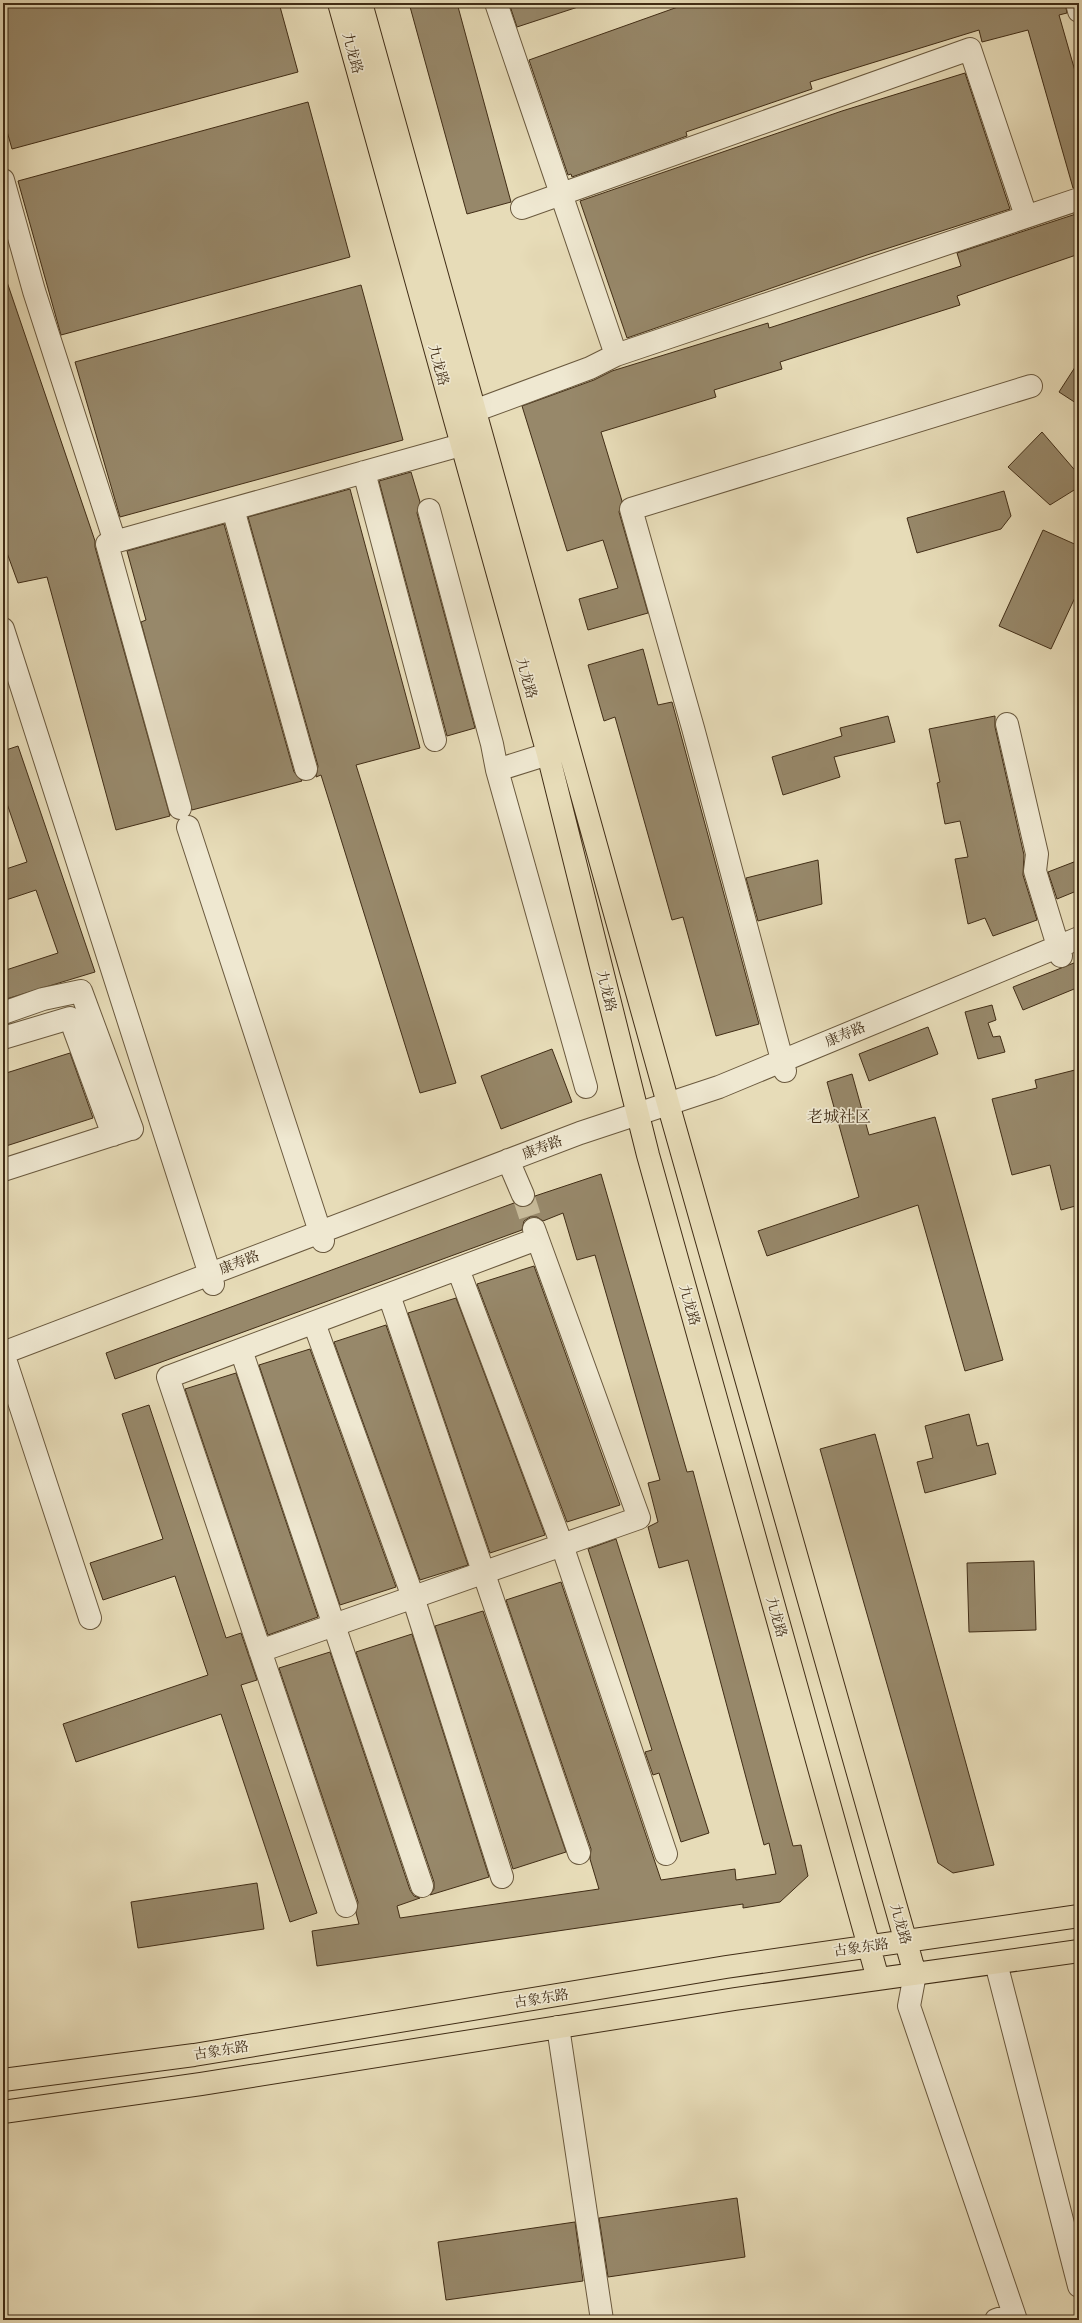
<svg xmlns="http://www.w3.org/2000/svg" width="1082" height="2323" font-family="'IM FELL English','Noto Serif SC',serif">
  <rect width="100%" height="100%" fill="#e7dcb8"/>
  <filter id="stains"><feTurbulence type="fractalNoise" baseFrequency=".005" numOctaves="4"/><feColorMatrix values="0 0 0 0 .2 0 0 0 0 .09 0 0 0 0 .02 0 0 0 .5 -.17"/></filter>
  <radialGradient id="worn" r=".72"><stop offset=".6" stop-color="#630" stop-opacity="0"/><stop offset="1" stop-color="#630" stop-opacity=".3"/></radialGradient>
  <!-- building -->
  <path fill="#97886a" stroke="#412d16" d="M 3,3 L 279,3 L 298,72 L 12,149 L 3,117 Z
    M 409,3 L 457,3 L 511,202 L 467,214 Z
    M 509,3 L 580,3 L 581,6 L 517,27 Z
    M 689,3 L 1065,3 L 1067,13 L 1059,15 L 1079,85 L 1079,187 L 1073,188 L 1028,30 L 982,42 L 979,30 L 810,82 L 812,89 L 686,132 L 687,136 L 572,177 L 571,174 L 568,175 L 529,60 Z
    M 965,73 L 1010,209 L 867,255 L 627,338 L 580,201 L 842,111 Z
    M 308,102 L 350,257 L 61,335 L 18,181 Z
    M 1079,213 L 1079,254 L 957,296 L 960,305 L 780,362 L 782,369 L 714,390 L 716,397 L 601,432 L 622,501 L 619,512 L 648,613 L 588,630 L 579,599 L 618,588 L 603,540 L 567,551 L 522,406 L 594,380 L 612,371 L 768,323 L 769,328 L 961,266 L 957,253 Z
    M 6,279 L 95,541 L 95,547 L 170,816 L 116,830 L 47,577 L 18,583 L 3,542 L 3,280 Z
    M 361,285 L 403,440 L 120,517 L 75,362 Z
    M 1079,361 L 1079,405 L 1059,392 Z
    M 1042,432 L 1079,475 L 1079,487 L 1050,505 L 1008,467 Z
    M 411,472 L 420,502 L 417,513 L 475,728 L 447,736 L 379,481 Z
    M 350,489 L 420,748 L 356,765 L 456,1083 L 420,1093 L 321,775 L 316,777 L 318,766 L 248,517 Z
    M 1004,491 L 1011,516 L 1001,529 L 917,553 L 907,518 Z
    M 224,524 L 294,772 L 302,781 L 192,810 L 141,622 L 146,620 L 127,551 Z
    M 1043,530 L 1079,546 L 1079,589 L 1051,649 L 999,626 Z
    M 643,649 L 658,705 L 672,702 L 759,1024 L 716,1036 L 683,917 L 672,920 L 615,717 L 604,721 L 588,665 Z
    M 888,716 L 895,742 L 834,757 L 840,777 L 783,795 L 772,757 L 842,736 L 840,728 Z
    M 995,716 L 995,727 L 1024,855 L 1023,875 L 1037,920 L 993,936 L 985,918 L 968,924 L 955,859 L 968,857 L 960,821 L 945,824 L 937,783 L 940,782 L 929,729 Z
    M 18,746 L 95,972 L 3,1000 L 3,971 L 58,953 L 36,890 L 3,901 L 3,870 L 27,862 L 3,792 L 3,751 Z
    M 818,860 L 822,904 L 758,921 L 746,878 Z
    M 1079,860 L 1079,890 L 1057,899 L 1048,872 Z
    M 1079,961 L 1079,987 L 1023,1010 L 1013,987 Z
    M 992,1005 L 996,1020 L 988,1023 L 993,1037 L 1000,1036 L 1005,1052 L 978,1059 L 965,1012 Z
    M 928,1027 L 938,1054 L 869,1081 L 859,1054 Z
    M 552,1049 L 572,1102 L 501,1129 L 481,1076 Z
    M 70,1053 L 93,1118 L 3,1147 L 3,1074 Z
    M 1079,1069 L 1079,1205 L 1061,1210 L 1050,1165 L 1012,1175 L 992,1099 L 1037,1088 L 1035,1080 Z
    M 852,1074 L 869,1135 L 935,1117 L 1003,1360 L 965,1371 L 918,1205 L 767,1256 L 758,1231 L 859,1197 L 827,1082 Z
    M 601,1174 L 687,1472 L 693,1471 L 793,1846 L 801,1845 L 808,1876 L 780,1902 L 743,1908 L 743,1904 L 317,1966 L 312,1931 L 359,1924 L 356,1913 L 358,1902 L 279,1668 L 330,1652 L 410,1890 L 414,1896 L 420,1898 L 397,1906 L 400,1918 L 599,1889 L 590,1859 L 591,1849 L 506,1600 L 561,1582 L 661,1880 L 735,1869 L 736,1880 L 776,1874 L 769,1843 L 764,1845 L 688,1560 L 659,1568 L 648,1527 L 658,1522 L 648,1483 L 660,1480 L 595,1255 L 577,1260 L 563,1213 L 543,1221 L 537,1217 L 530,1217 L 524,1221 L 522,1230 L 115,1379 L 106,1353 L 514,1203 L 521,1207 L 528,1207 L 533,1202 L 535,1196 Z
    M 534,1266 L 620,1505 L 567,1522 L 477,1284 Z
    M 456,1298 L 545,1535 L 490,1553 L 408,1313 Z
    M 386,1325 L 468,1565 L 420,1580 L 334,1342 Z
    M 310,1349 L 396,1587 L 340,1605 L 259,1365 Z
    M 236,1373 L 318,1617 L 268,1635 L 185,1389 Z
    M 149,1405 L 226,1638 L 241,1633 L 257,1680 L 241,1685 L 317,1913 L 290,1922 L 221,1714 L 76,1762 L 63,1724 L 208,1675 L 175,1576 L 103,1600 L 90,1563 L 163,1539 L 122,1414 Z
    M 969,1414 L 977,1446 L 988,1443 L 996,1474 L 925,1493 L 917,1462 L 933,1458 L 925,1426 Z
    M 875,1434 L 994,1865 L 953,1873 L 938,1863 L 820,1449 Z
    M 616,1539 L 709,1833 L 681,1842 L 659,1773 L 653,1775 L 645,1752 L 652,1750 L 588,1549 Z
    M 1034,1561 L 1036,1630 L 969,1632 L 967,1563 Z
    M 483,1611 L 566,1852 L 513,1869 L 435,1626 Z
    M 412,1634 L 489,1877 L 430,1895 L 434,1889 L 434,1882 L 356,1652 Z
    M 257,1883 L 264,1929 L 138,1948 L 131,1902 Z
    M 737,2198 L 745,2257 L 608,2277 L 599,2218 Z
    M 575,2222 L 583,2281 L 446,2300 L 438,2242 Z"/>
  <g fill="none" stroke-linecap="round" stroke-linejoin="round">
    <!-- minor-tunnel -->
    <path stroke="#c6b998" stroke-width="22" stroke-dasharray="22 11" stroke-linecap="butt" d="M 523,1195 L 534,1229"/>
    <defs>
      <path id="minor" d="M 496,3 L 616,355 L 1079,199
        M 1077,3 L 1079,11
        M 3,180 L 34,291 L 115,542
        M 522,208 L 970,49 L 1026,216
        M 474,411 L 590,368 L 616,355
        M 364,472 L 435,740
        M 233,509 L 306,769
        M 429,510 L 492,744 L 497,770
        M 3,629 L 213,1284
        M 1007,724 L 1037,854 L 1035,871 L 1061,956
        M 548,754 L 497,770 L 586,1087
        M 180,808 L 107,544 L 461,445
        M 188,827 L 323,1241
        M 3,1013 L 43,999 L 81,991 L 132,1129
        M 3,1038 L 70,1018 L 113,1135
        M 785,1071 L 693,728 L 631,509 L 1031,386
        M 508,1160 L 523,1195
        M 3,1170 L 127,1130
        M 458,1269 L 562,1545 L 666,1854
        M 389,1295 L 579,1853
        M 314,1323 L 413,1597 L 502,1877
        M 241,1350 L 422,1886
        M 90,1618 L 3,1353 L 580,1133 L 719,1087 L 1079,938
        M 260,1651 L 639,1518 L 534,1229
        M 346,1906 L 168,1377 L 537,1239
        M 996,1963 L 1079,2286
        M 915,1974 L 909,2006 L 1016,2320
        M 558,2027 L 602,2320
        M 996,2320 L 1014,2314"/>
      <path id="major" d="M 339,3 L 548,754 L 648,1155 L 878,1979
        M 361,3 L 671,1114 L 915,1974
        M 3,2080 L 194,2055 L 726,1967 L 1079,1916
        M 3,2112 L 201,2084 L 735,1999 L 1079,1951"/>
    </defs>
    <!-- minor casing -->
    <use href="#minor" stroke="#6a593e" stroke-width="24"/>
    <!-- major casing -->
    <use href="#major" stroke="#412d16" stroke-width="24"/>
    <!-- minor -->
    <use href="#minor" stroke="#efe8d1" stroke-width="22"/>
    <!-- major -->
    <use href="#major" stroke="#e7dcb8" stroke-width="22"/>
  </g>
  <g text-anchor="middle" stroke-width="3.5" stroke-linejoin="round" paint-order="stroke">
    <!-- street labels -->
    <g font-size="14" fill="#412d16" stroke="#efe8d1">
      <text transform="translate(353 53) rotate(75)" y="5">九龙路</text>
      <text transform="translate(439 365) rotate(75)" y="5">九龙路</text>
      <text transform="translate(527 678) rotate(74)" y="5">九龙路</text>
      <text transform="translate(607 991) rotate(76)" y="5">九龙路</text>
      <text transform="translate(845 1034) rotate(-23)" y="5">康寿路</text>
      <text transform="translate(542 1147) rotate(-21)" y="5">康寿路</text>
      <text transform="translate(239 1262) rotate(-21)" y="5">康寿路</text>
      <text transform="translate(690 1305) rotate(74)" y="5">九龙路</text>
      <text transform="translate(777 1617) rotate(74)" y="5">九龙路</text>
      <text transform="translate(901 1924) rotate(74)" y="5">九龙路</text>
      <text transform="translate(861 1947) rotate(-8)" y="5">古象东路</text>
      <text transform="translate(541 1998) rotate(-9)" y="5">古象东路</text>
      <text transform="translate(221 2050) rotate(-9)" y="5">古象东路</text>
    </g>
    <!-- quarter labels -->
    <g font-size="16" fill="#412d16" stroke="#efe8d1">
      <text x="839" y="1122">老城社区</text>
    </g>
  </g>
  <!-- margin -->
  <rect width="1082" height="2323" fill="none" stroke="#e7dcb8" stroke-width="16"/>
  <rect x="4" y="4" width="1074" height="2315" fill="none" stroke="#412d16" stroke-width="2"/>
  <rect x="8" y="8" width="1066" height="2307" fill="none" stroke="#412d16"/>
  <rect width="100%" height="100%" filter="url(#stains)"/>
  <rect width="100%" height="100%" fill="url(#worn)"/>
</svg>
